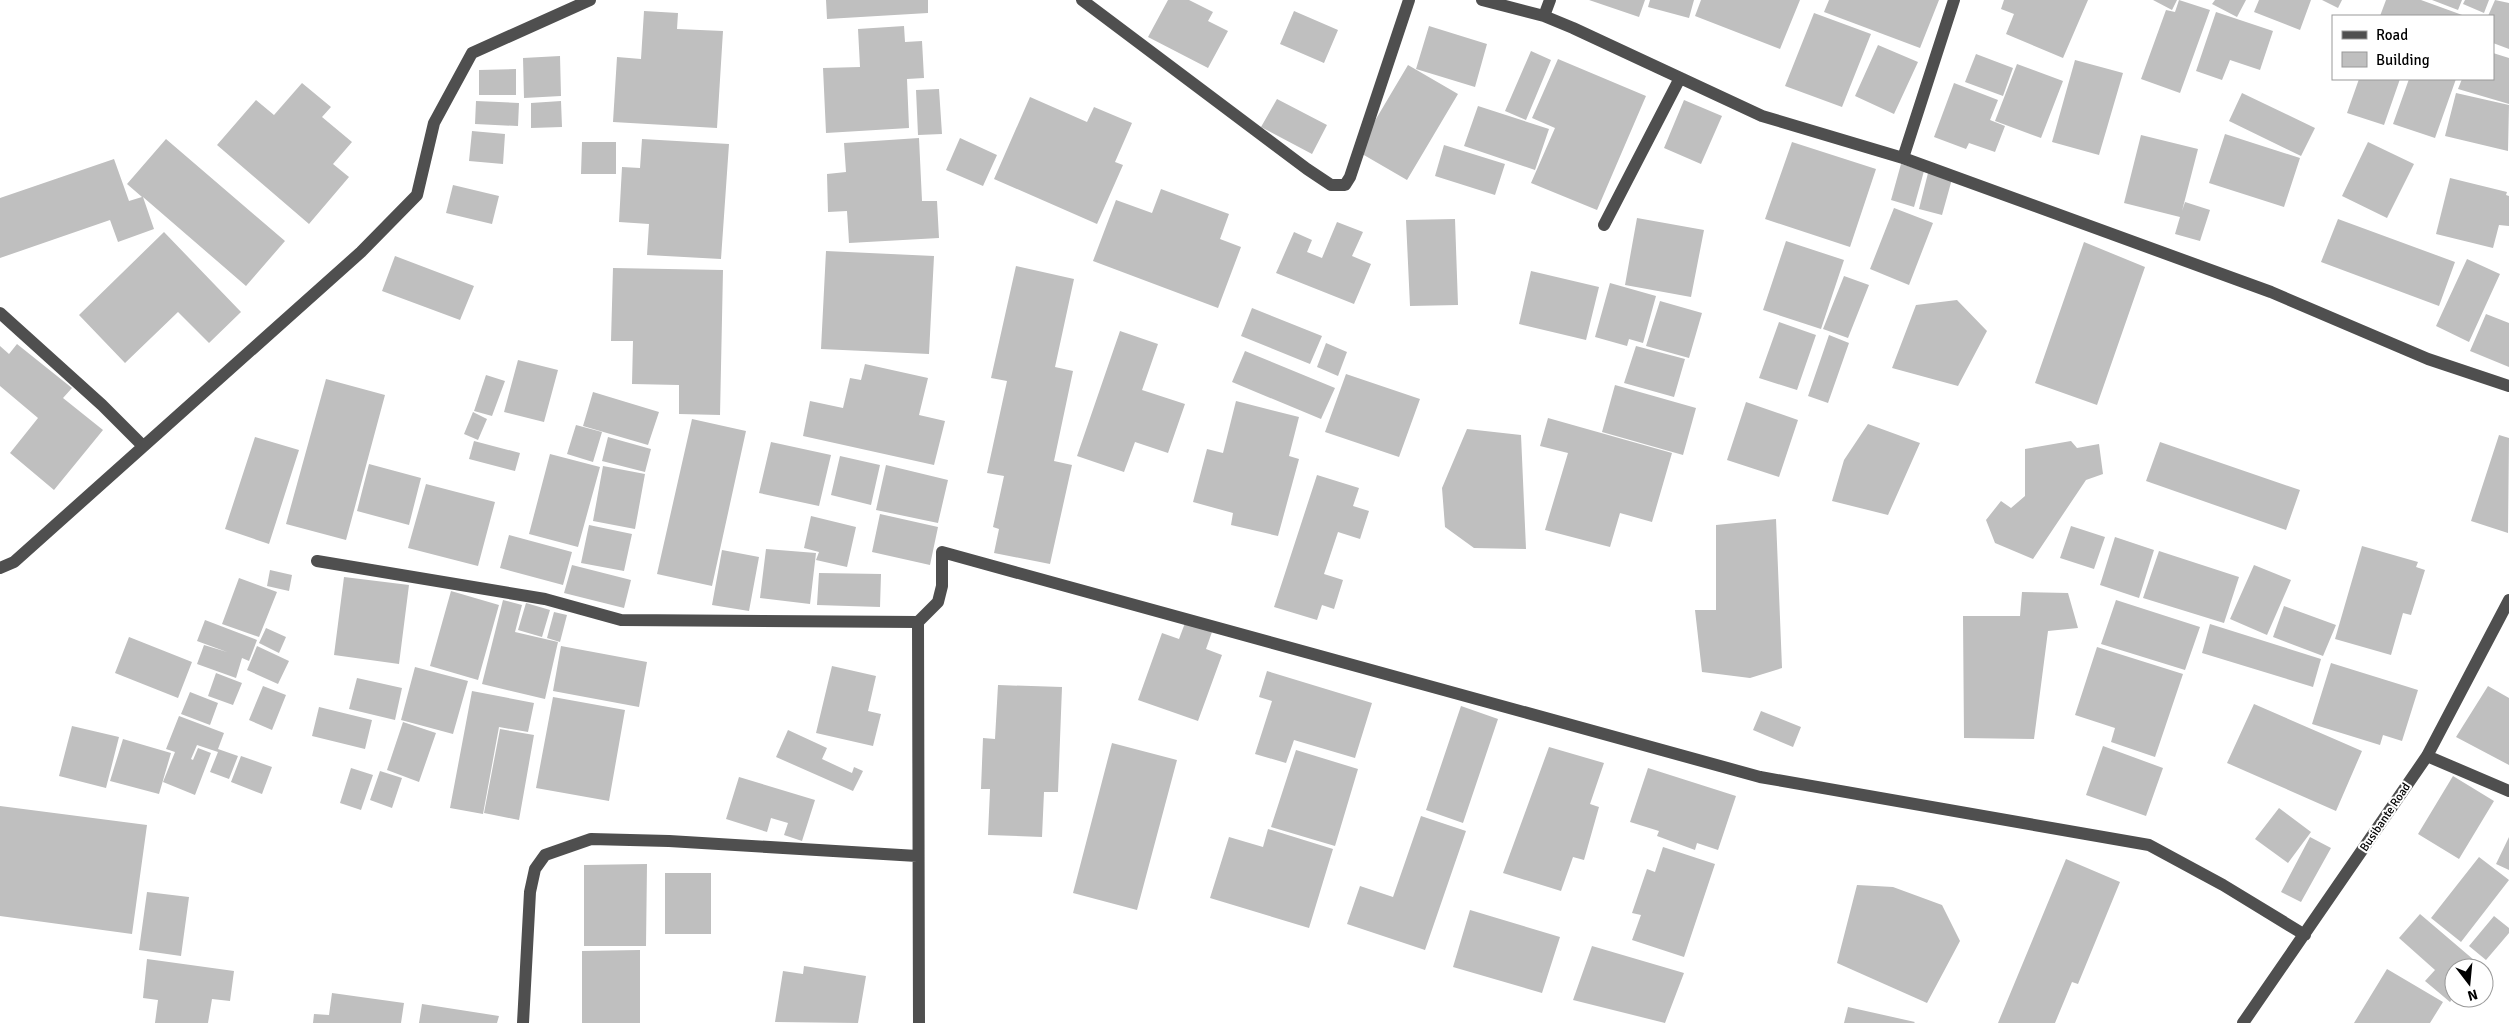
<svg xmlns="http://www.w3.org/2000/svg" width="2509" height="1023" font-family="Signika,sans-serif">
  <rect width="100%" height="100%" fill="#fff"/>
  <!-- building -->
  <path fill="#bfbfbf" d="M 826,0 L 928,0 L 928,13 L 827,19 Z
    M 1168,0 L 1189,0 L 1213,12 L 1208,21 L 1228,31 L 1208,68 L 1148,37 Z
    M 1589,0 L 1645,0 L 1639,17 Z
    M 1650,0 L 1694,0 L 1689,18 L 1648,7 Z
    M 1701,0 L 1800,0 L 1780,49 L 1695,16 Z
    M 1829,0 L 1939,0 L 1920,48 L 1824,12 Z
    M 2004,0 L 2088,0 L 2063,58 L 2006,34 L 2014,14 L 2001,9 Z
    M 2153,0 L 2177,0 L 2172,10 Z
    M 2179,0 L 2210,10 L 2180,93 L 2141,79 L 2166,10 L 2175,12 Z
    M 2215,0 L 2246,0 L 2237,17 L 2212,4 Z
    M 2259,0 L 2311,0 L 2300,30 L 2254,12 Z
    M 2322,0 L 2342,0 L 2338,8 Z
    M 2386,0 L 2421,0 L 2465,16 L 2380,16 Z
    M 2432,0 L 2462,0 L 2458,10 Z
    M 2465,0 L 2489,0 L 2484,13 L 2463,4 Z
    M 2495,0 L 2509,3 L 2509,49 L 2493,43 L 2493,16 L 2488,16 Z
    M 644,11 L 678,13 L 677,29 L 723,31 L 717,128 L 613,122 L 617,57 L 641,59 Z
    M 1294,11 L 1338,30 L 1324,63 L 1280,44 Z
    M 2216,12 L 2273,31 L 2260,70 L 2230,60 L 2222,80 L 2196,71 Z
    M 1814,13 L 1871,34 L 1842,107 L 1785,86 Z
    M 904,26 L 905,42 L 922,41 L 924,78 L 907,79 L 909,128 L 826,133 L 823,68 L 860,67 L 858,29 Z
    M 1429,26 L 1487,44 L 1475,87 L 1416,69 Z
    M 1878,45 L 1918,62 L 1894,114 L 1855,96 Z
    M 1531,51 L 1551,60 L 1526,120 L 1505,111 Z
    M 2493,53 L 2509,58 L 2509,104 L 2458,89 L 2462,79 L 2493,79 Z
    M 1976,54 L 2013,68 L 2003,96 L 1965,82 Z
    M 560,56 L 561,96 L 524,98 L 523,58 Z
    M 1558,59 L 1646,96 L 1597,210 L 1531,183 L 1555,128 L 1532,118 Z
    M 2075,60 L 2123,73 L 2099,155 L 2052,142 Z
    M 2017,64 L 2063,81 L 2041,138 L 1995,121 Z
    M 1408,65 L 1458,94 L 1407,180 L 1357,151 Z
    M 516,69 L 516,95 L 479,95 L 479,70 Z
    M 2359,79 L 2400,79 L 2384,125 L 2347,113 Z
    M 2409,79 L 2456,79 L 2435,138 L 2393,124 Z
    M 302,83 L 331,107 L 322,117 L 352,142 L 333,164 L 349,177 L 309,224 L 217,145 L 256,100 L 274,115 Z
    M 1954,83 L 1998,100 L 1990,120 L 2005,126 L 1995,152 L 1969,143 L 1966,149 L 1934,137 Z
    M 939,89 L 942,134 L 918,135 L 916,90 Z
    M 2242,93 L 2315,128 L 2301,156 L 2229,121 Z
    M 2456,93 L 2509,105 L 2508,151 L 2445,136 Z
    M 1030,97 L 1087,122 L 1094,107 L 1132,123 L 1115,162 L 1123,165 L 1097,224 L 994,179 Z
    M 1277,99 L 1327,125 L 1312,154 L 1261,127 Z
    M 1684,100 L 1722,116 L 1701,164 L 1664,148 Z
    M 476,101 L 519,103 L 518,126 L 475,124 Z
    M 561,101 L 562,127 L 531,128 L 531,103 Z
    M 1478,106 L 1549,129 L 1535,170 L 1464,146 Z
    M 472,131 L 505,134 L 503,164 L 469,161 Z
    M 2225,134 L 2300,158 L 2284,207 L 2209,183 Z
    M 2141,135 L 2198,149 L 2182,211 L 2185,202 L 2210,210 L 2200,241 L 2175,234 L 2180,217 L 2124,203 Z
    M 919,138 L 922,201 L 937,201 L 939,238 L 849,243 L 847,211 L 828,212 L 827,174 L 846,172 L 844,143 Z
    M 960,138 L 997,155 L 983,186 L 946,170 Z
    M 166,139 L 285,241 L 246,286 L 143,197 L 154,229 L 118,242 L 110,220 L 0,258 L 0,198 L 114,159 L 129,201 L 142,197 L 127,184 Z
    M 642,139 L 729,144 L 721,259 L 647,255 L 649,224 L 619,222 L 622,167 L 640,168 Z
    M 582,142 L 616,142 L 616,174 L 581,174 Z
    M 1792,142 L 1876,169 L 1850,247 L 1765,219 Z
    M 2368,142 L 2414,164 L 2387,218 L 2342,196 Z
    M 1444,145 L 1505,164 L 1495,195 L 1435,176 Z
    M 1901,164 L 1924,171 L 1914,207 L 1891,200 Z
    M 1928,173 L 1952,179 L 1942,215 L 1919,209 Z
    M 2450,178 L 2507,192 L 2506,195 L 2509,196 L 2509,226 L 2499,225 L 2493,248 L 2436,234 Z
    M 453,185 L 499,196 L 492,224 L 446,213 Z
    M 1161,189 L 1229,214 L 1220,239 L 1241,247 L 1218,308 L 1093,261 L 1116,200 L 1152,213 Z
    M 1894,208 L 1933,223 L 1909,285 L 1870,269 Z
    M 1637,218 L 1704,230 L 1691,297 L 1625,285 Z
    M 1455,219 L 1458,305 L 1410,306 L 1406,220 Z
    M 2338,219 L 2455,262 L 2439,306 L 2321,262 Z
    M 1337,222 L 1363,232 L 1352,256 L 1371,264 L 1354,304 L 1276,273 L 1294,232 L 1312,240 L 1307,252 L 1322,258 Z
    M 164,232 L 241,312 L 209,343 L 178,312 L 125,363 L 79,315 Z
    M 1786,241 L 1844,260 L 1821,329 L 1763,310 Z
    M 2084,242 L 2145,267 L 2097,405 L 2035,383 Z
    M 826,251 L 934,256 L 929,354 L 821,349 Z
    M 395,256 L 474,286 L 460,320 L 382,291 Z
    M 2467,259 L 2500,274 L 2469,342 L 2436,326 Z
    M 1016,266 L 1074,279 L 1055,367 L 1073,371 L 1054,461 L 1072,465 L 1050,564 L 994,553 L 999,529 L 993,527 L 1004,476 L 987,473 L 1007,381 L 991,378 Z
    M 613,268 L 723,270 L 720,415 L 679,414 L 679,385 L 632,384 L 633,341 L 611,341 Z
    M 1531,271 L 1599,287 L 1586,340 L 1519,324 Z
    M 1844,276 L 1869,285 L 1848,338 L 1823,329 Z
    M 1610,283 L 1656,296 L 1643,343 L 1629,339 L 1627,346 L 1595,337 Z
    M 1957,300 L 1987,331 L 1958,386 L 1892,368 L 1916,305 Z
    M 1660,301 L 1702,313 L 1689,358 L 1646,346 Z
    M 1252,308 L 1322,336 L 1310,364 L 1241,336 Z
    M 2486,314 L 2509,323 L 2509,367 L 2470,351 Z
    M 1779,322 L 1816,335 L 1797,390 L 1759,378 Z
    M 1120,331 L 1158,344 L 1142,390 L 1185,404 L 1168,453 L 1135,442 L 1124,472 L 1077,456 Z
    M 1829,335 L 1849,343 L 1828,403 L 1808,396 Z
    M 1326,343 L 1347,352 L 1338,376 L 1317,367 Z
    M 17,344 L 72,388 L 63,398 L 103,430 L 54,490 L 10,453 L 38,418 L 0,386 L 0,346 L 9,354 Z
    M 1636,346 L 1685,359 L 1674,397 L 1624,383 Z
    M 1245,351 L 1335,388 L 1321,419 L 1232,382 Z
    M 518,360 L 558,370 L 544,422 L 504,412 Z
    M 865,364 L 928,378 L 919,415 L 945,421 L 934,465 L 803,436 L 810,401 L 843,408 L 850,378 L 861,380 Z
    M 1346,374 L 1420,399 L 1399,457 L 1325,432 Z
    M 486,375 L 505,381 L 492,416 L 474,411 Z
    M 326,379 L 385,395 L 346,540 L 286,524 Z
    M 1615,385 L 1696,408 L 1683,455 L 1602,432 Z
    M 593,392 L 659,412 L 648,445 L 583,426 Z
    M 1236,401 L 1299,417 L 1289,456 L 1299,459 L 1278,536 L 1231,525 L 1233,513 L 1193,502 L 1207,449 L 1223,453 Z
    M 1746,402 L 1798,420 L 1779,477 L 1727,460 Z
    M 473,412 L 487,419 L 478,440 L 464,434 Z
    M 1548,418 L 1672,453 L 1652,522 L 1620,513 L 1610,547 L 1545,530 L 1568,453 L 1540,446 Z
    M 692,419 L 746,431 L 712,586 L 657,574 Z
    M 1868,424 L 1920,443 L 1888,515 L 1832,501 L 1844,460 Z
    M 576,425 L 602,432 L 593,462 L 567,454 Z
    M 1467,429 L 1521,435 L 1526,549 L 1474,548 L 1445,527 L 1442,488 Z
    M 2499,435 L 2509,438 L 2508,533 L 2471,521 Z
    M 255,437 L 299,450 L 269,544 L 225,529 Z
    M 608,437 L 651,449 L 645,472 L 602,461 Z
    M 474,441 L 520,453 L 515,471 L 469,459 Z
    M 2071,441 L 2077,448 L 2099,444 L 2103,474 L 2086,480 L 2033,559 L 1995,543 L 1986,520 L 2001,501 L 2011,508 L 2025,496 L 2025,449 Z
    M 771,442 L 831,455 L 819,506 L 759,493 Z
    M 2160,442 L 2300,490 L 2286,530 L 2146,481 Z
    M 550,454 L 600,467 L 578,547 L 529,534 Z
    M 840,456 L 880,465 L 871,505 L 831,495 Z
    M 369,464 L 421,478 L 409,525 L 357,511 Z
    M 886,465 L 948,480 L 938,523 L 876,510 Z
    M 603,466 L 645,474 L 635,529 L 593,521 Z
    M 1317,475 L 1359,488 L 1353,506 L 1369,511 L 1360,539 L 1338,532 L 1324,574 L 1343,580 L 1334,609 L 1322,605 L 1317,620 L 1274,607 Z
    M 426,484 L 495,502 L 478,566 L 408,548 Z
    M 880,514 L 938,527 L 930,565 L 872,552 Z
    M 811,516 L 856,527 L 847,567 L 816,560 L 819,552 L 804,548 Z
    M 1776,519 L 1782,668 L 1750,678 L 1702,672 L 1695,610 L 1716,610 L 1716,525 Z
    M 589,525 L 632,534 L 624,571 L 581,563 Z
    M 2071,526 L 2105,537 L 2094,569 L 2060,558 Z
    M 509,535 L 572,552 L 563,585 L 500,568 Z
    M 2115,537 L 2154,550 L 2139,598 L 2100,585 Z
    M 2362,546 L 2418,562 L 2416,567 L 2425,570 L 2411,615 L 2403,613 L 2391,655 L 2335,639 Z
    M 766,549 L 816,553 L 810,604 L 760,598 Z
    M 722,550 L 759,557 L 749,611 L 712,605 Z
    M 2159,551 L 2239,577 L 2224,623 L 2143,598 Z
    M 572,565 L 631,580 L 624,608 L 564,593 Z
    M 2254,565 L 2291,580 L 2267,635 L 2230,619 Z
    M 270,570 L 292,575 L 289,591 L 267,586 Z
    M 819,573 L 881,574 L 880,607 L 817,605 Z
    M 344,577 L 409,585 L 399,664 L 334,655 Z
    M 239,578 L 277,592 L 259,637 L 222,624 Z
    M 451,591 L 499,605 L 478,680 L 430,666 Z
    M 2022,592 L 2068,593 L 2078,628 L 2048,631 L 2034,739 L 1964,738 L 1963,616 L 2020,616 Z
    M 503,600 L 522,605 L 515,632 L 558,642 L 545,699 L 482,684 Z
    M 2116,600 L 2200,627 L 2185,670 L 2101,644 Z
    M 526,603 L 550,610 L 542,637 L 518,630 Z
    M 2284,606 L 2336,625 L 2323,656 L 2273,637 Z
    M 554,612 L 567,615 L 560,642 L 547,638 Z
    M 205,620 L 257,640 L 249,661 L 242,658 L 236,678 L 197,664 L 204,645 L 227,652 L 197,641 Z
    M 1185,623 L 1212,632 L 1206,649 L 1222,655 L 1198,721 L 1138,700 L 1162,633 L 1179,639 Z
    M 2210,624 L 2321,659 L 2313,687 L 2202,653 Z
    M 266,628 L 286,637 L 279,653 L 259,643 Z
    M 129,637 L 192,662 L 178,698 L 115,673 Z
    M 257,646 L 289,661 L 278,684 L 247,670 Z
    M 561,646 L 647,662 L 639,707 L 553,691 Z
    M 2097,647 L 2183,674 L 2155,757 L 2111,742 L 2115,728 L 2075,715 Z
    M 2331,663 L 2418,690 L 2402,741 L 2383,735 L 2380,745 L 2312,724 Z
    M 832,666 L 876,676 L 868,711 L 881,714 L 873,746 L 816,733 Z
    M 415,667 L 468,681 L 453,734 L 401,720 Z
    M 1267,671 L 1372,703 L 1355,758 L 1294,740 L 1286,763 L 1255,754 L 1272,701 L 1259,697 Z
    M 216,673 L 242,683 L 233,705 L 208,696 Z
    M 357,678 L 402,688 L 395,720 L 349,709 Z
    M 998,685 L 1062,687 L 1058,792 L 1044,792 L 1042,837 L 988,835 L 990,789 L 981,789 L 983,738 L 995,739 Z
    M 263,686 L 286,695 L 272,730 L 249,720 Z
    M 2488,686 L 2509,698 L 2509,765 L 2456,737 Z
    M 472,691 L 534,703 L 528,732 L 499,727 L 483,814 L 450,808 Z
    M 190,692 L 218,703 L 210,725 L 181,714 Z
    M 553,697 L 625,710 L 609,801 L 536,788 Z
    M 2254,704 L 2362,751 L 2336,811 L 2227,763 Z
    M 1461,706 L 1498,719 L 1463,823 L 1426,810 Z
    M 319,707 L 372,720 L 365,749 L 312,736 Z
    M 1761,711 L 1801,727 L 1793,747 L 1753,730 Z
    M 179,716 L 224,733 L 218,749 L 238,756 L 229,779 L 210,772 L 218,752 L 197,745 L 191,759 L 193,760 L 198,748 L 211,753 L 195,795 L 163,782 L 175,752 L 166,749 Z
    M 403,722 L 436,733 L 419,782 L 387,770 Z
    M 72,726 L 119,737 L 106,788 L 59,776 Z
    M 500,729 L 534,735 L 519,820 L 484,813 Z
    M 788,730 L 827,748 L 822,759 L 852,773 L 854,767 L 863,771 L 853,791 L 776,757 Z
    M 123,739 L 171,753 L 159,794 L 110,781 Z
    M 1112,743 L 1177,760 L 1137,910 L 1073,893 Z
    M 2103,746 L 2163,768 L 2146,816 L 2086,795 Z
    M 1549,747 L 1604,763 L 1590,804 L 1599,807 L 1584,860 L 1573,857 L 1561,891 L 1503,873 Z
    M 1296,750 L 1358,769 L 1335,846 L 1271,827 Z
    M 241,756 L 272,767 L 262,794 L 231,782 Z
    M 351,768 L 373,775 L 361,810 L 340,803 Z
    M 1648,768 L 1736,796 L 1718,850 L 1697,843 L 1695,850 L 1657,836 L 1659,831 L 1630,822 Z
    M 380,771 L 402,778 L 392,808 L 370,800 Z
    M 2453,776 L 2494,801 L 2459,859 L 2418,834 Z
    M 739,777 L 815,800 L 802,841 L 784,835 L 788,823 L 771,818 L 767,832 L 726,819 Z
    M 0,806 L 147,825 L 132,934 L 0,916 Z
    M 2279,808 L 2311,832 L 2288,863 L 2255,839 Z
    M 1421,816 L 1466,831 L 1425,950 L 1347,924 L 1360,886 L 1393,897 Z
    M 1268,829 L 1333,849 L 1309,928 L 1210,898 L 1229,837 L 1263,847 Z
    M 2310,837 L 2331,848 L 2301,902 L 2281,892 Z
    M 2509,837 L 2509,870 L 2496,864 Z
    M 1663,847 L 1715,864 L 1684,957 L 1632,940 L 1641,915 L 1632,913 L 1647,869 L 1655,872 Z
    M 2479,857 L 2509,880 L 2461,942 L 2431,918 Z
    M 2066,859 L 2120,882 L 2078,984 L 2072,982 L 2055,1023 L 1998,1023 Z
    M 647,864 L 646,946 L 584,946 L 584,865 Z
    M 665,873 L 711,873 L 711,934 L 665,934 Z
    M 1857,885 L 1893,887 L 1942,905 L 1960,941 L 1927,1003 L 1837,963 Z
    M 147,892 L 189,897 L 181,956 L 139,950 Z
    M 1470,910 L 1560,937 L 1542,993 L 1453,967 Z
    M 2420,914 L 2481,966 L 2454,968 L 2454,997 L 2450,1002 L 2425,981 L 2435,970 L 2399,938 Z
    M 2494,916 L 2509,928 L 2509,933 L 2486,960 L 2469,946 Z
    M 1592,946 L 1684,973 L 1665,1023 L 1573,1000 Z
    M 640,950 L 640,1023 L 582,1023 L 582,951 Z
    M 147,959 L 234,971 L 230,1001 L 212,999 L 208,1023 L 155,1023 L 158,1000 L 143,998 Z
    M 804,966 L 866,976 L 858,1023 L 775,1022 L 783,971 L 803,974 Z
    M 2387,969 L 2443,1002 L 2430,1023 L 2354,1023 Z
    M 332,993 L 404,1003 L 401,1023 L 313,1023 L 314,1014 L 329,1015 Z
    M 422,1004 L 499,1016 L 497,1023 L 419,1023 Z
    M 1848,1007 L 1915,1022 L 1914,1023 L 1844,1023 Z"/>
  <g fill="none" stroke-linecap="round" stroke-linejoin="round">
    <!-- minor -->
    <path stroke="#4f4f4f" stroke-width="12" d="M 1082,0 L 1307,169 L 1331,185 L 1345,185 L 1350,177 L 1409,0
      M 1482,0 L 1544,16 L 1573,28 L 1762,116 L 1903,158 L 2271,292 L 2428,359 L 2509,386
      M 1544,16 L 1550,0
      M 1903,158 L 1954,0
      M 1604,225 L 1680,78
      M 0,313 L 102,405 L 143,446
      M 317,561 L 545,599 L 621,620 L 918,622
      M 0,568 L 14,562 L 361,252 L 417,195 L 434,123 L 472,53 L 590,0
      M 2427,756 L 2509,791
      M 523,1023 L 530,892 L 535,869 L 545,855 L 591,839 L 669,841 L 917,856
      M 919,1023 L 918,622 L 938,602 L 942,586 L 942,552 L 1760,777 L 2149,845 L 2223,885 L 2305,935
      M 2243,1023 L 2427,756 L 2509,600"/>
  </g>
  <g text-anchor="middle" stroke-width="4" stroke-linejoin="round" paint-order="stroke">
    <!-- street labels -->
    <g font-size="12" fill="#000" stroke="#fff">
      <text transform="translate(2385 817) rotate(-56)" y="4">Busibante Road</text>
    </g>
  </g>
  <!-- legend -->
  <rect x="2332" y="15" width="162" height="65" fill="#ffffff" stroke="#999999"/>
  <rect x="2342" y="31" width="25" height="8" fill="#4f4f4f" stroke="#999999"/>
  <text x="2376" y="40" font-size="15" fill="#000000">Road</text>
  <rect x="2342" y="52" width="25" height="15" fill="#bfbfbf" stroke="#999999"/>
  <text x="2376" y="65" font-size="15" fill="#000000">Building</text>
  <!-- north arrow -->
  <g transform="translate(2469 983) rotate(164)"><circle r="24" fill="#ffffff" stroke="#999999"/>
  <path d="M0-4L9 19L0 12L-9 19Z" fill="#000000"/>
  <text y="-8" font-size="14" font-weight="bold" text-anchor="middle" fill="#000000">N</text>
  </g>
</svg>
